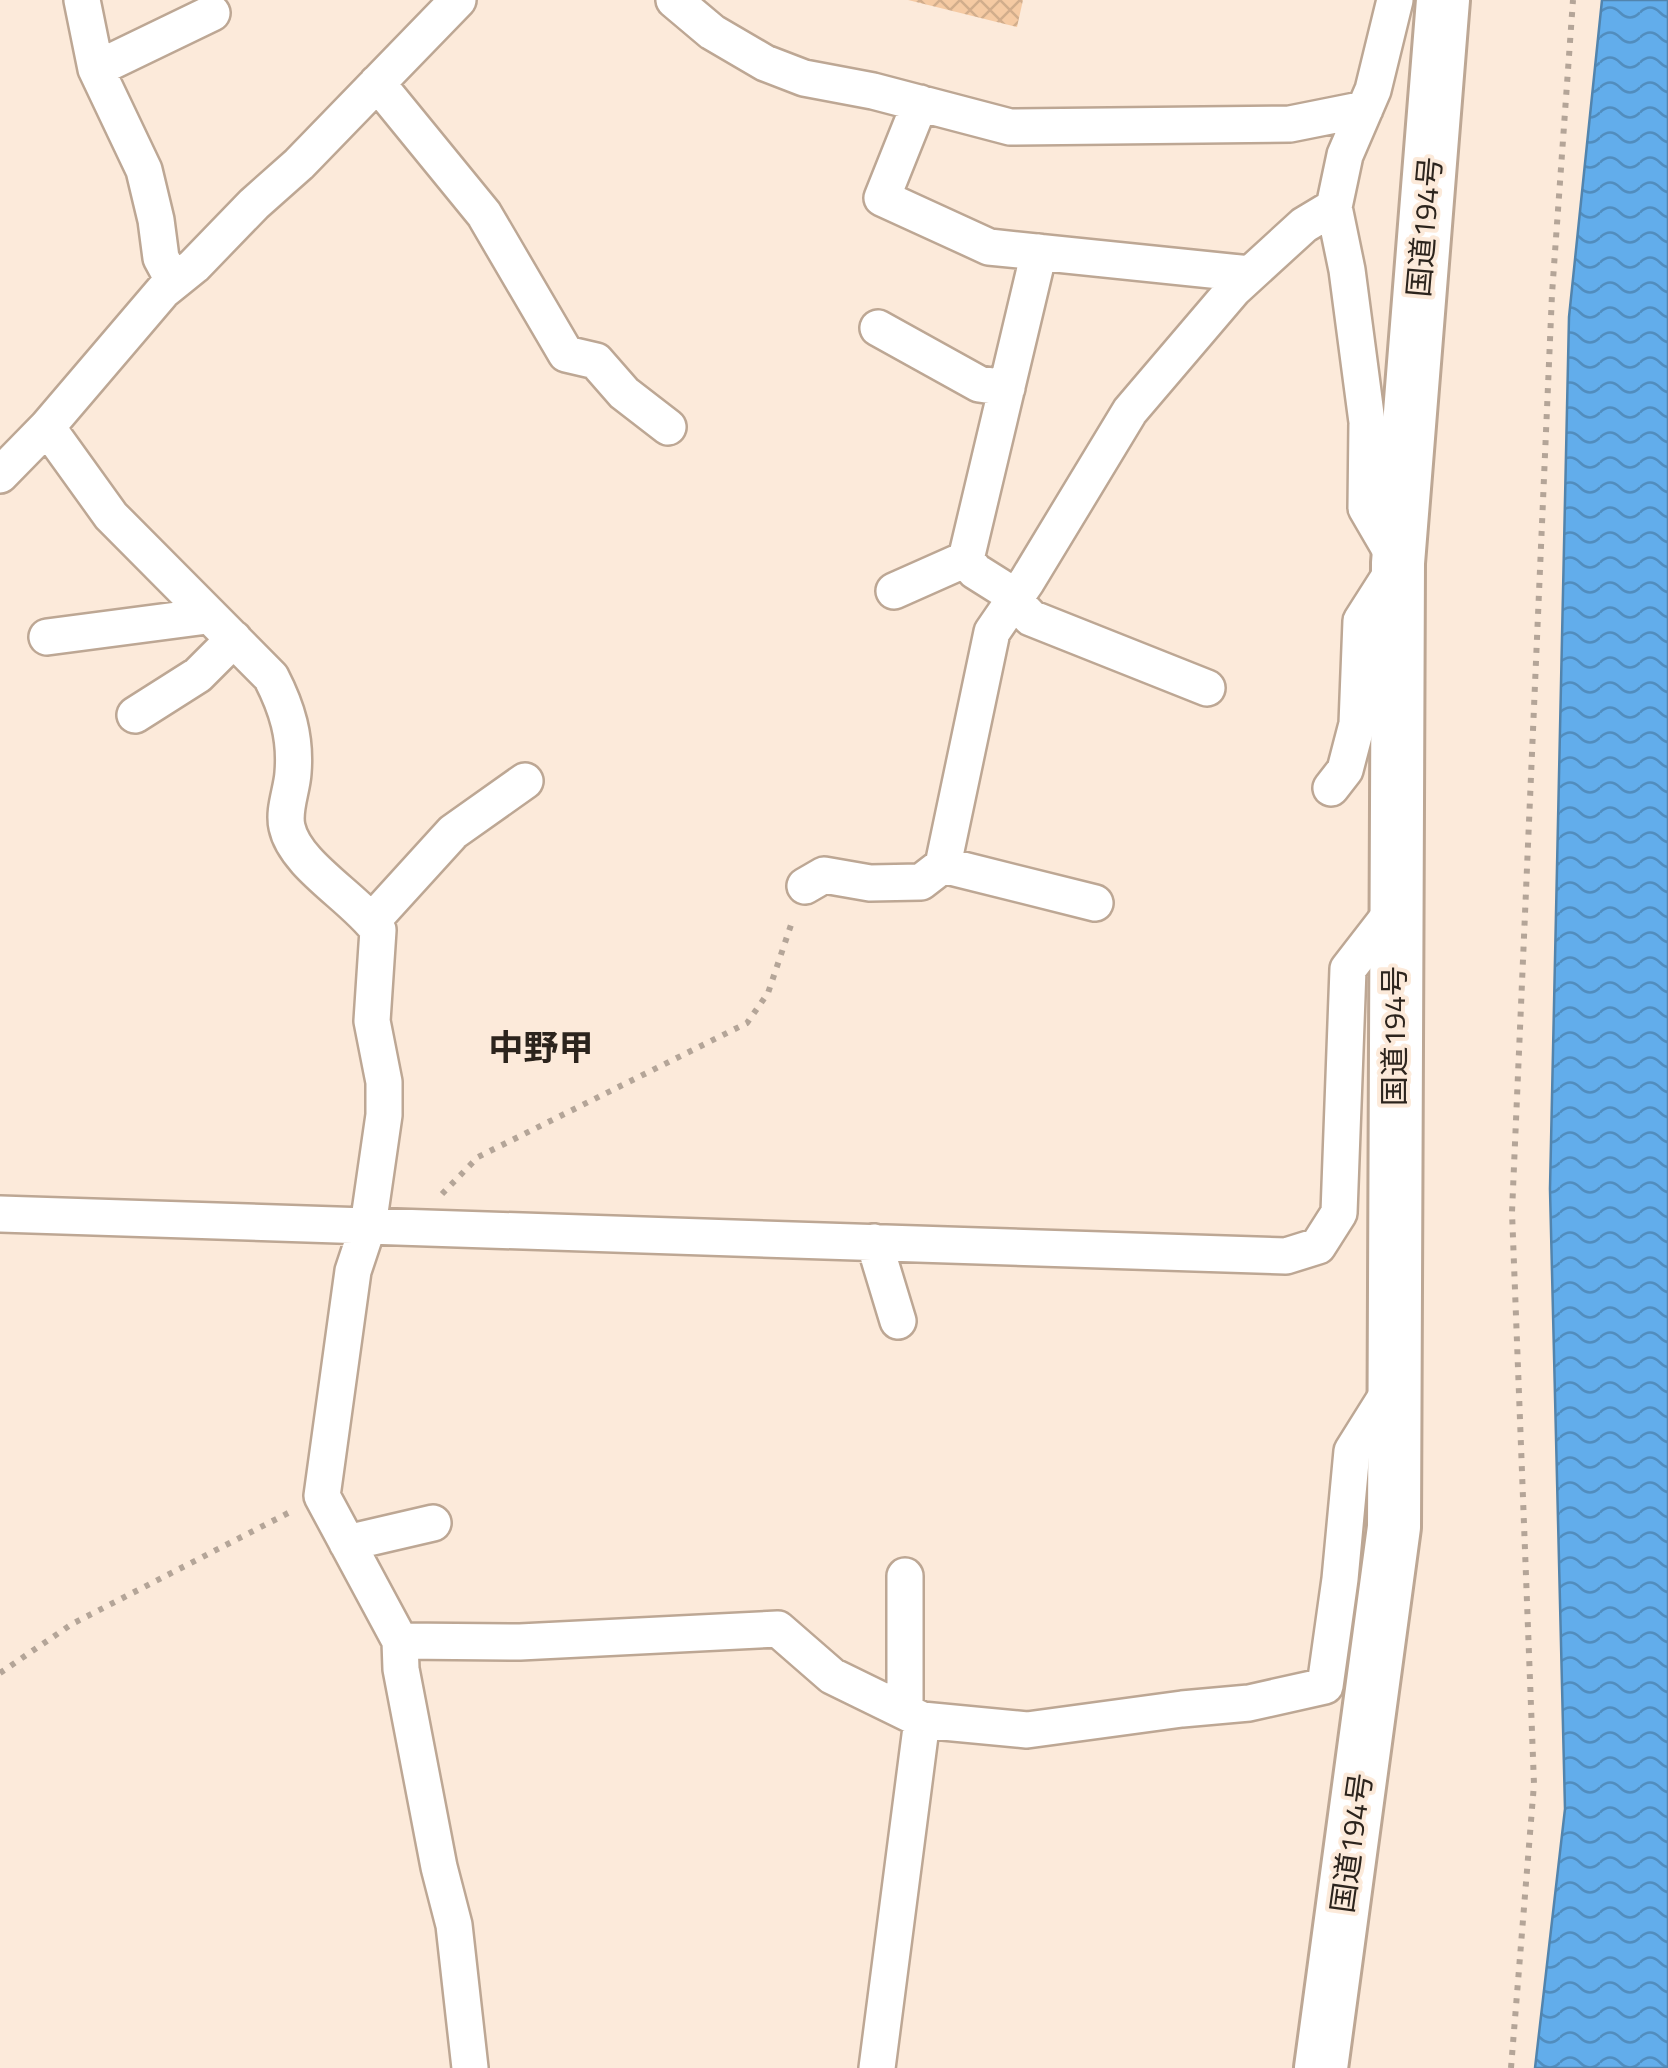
<svg xmlns="http://www.w3.org/2000/svg" width="1668" height="2068" font-family="'Titillium Web','Noto Sans JP',sans-serif">
  <defs>
    <pattern id="water-waves" width="16" height="10" patternUnits="userSpaceOnUse" patternTransform="scale(2.5)"><rect width="16" height="10" fill="#62adeb"/><path d="M0 5q4-4 8 0t8 0" fill="none" stroke="#518dbe"/></pattern>
    <pattern id="building-cross-hatch" width="8" height="8" patternUnits="userSpaceOnUse" patternTransform="scale(2.5)"><rect width="8" height="8" fill="#f5caa3"/><path d="M0 0l8 8M0 8l8-8" fill="none" stroke="#d2ad8c"/></pattern>
  </defs>
  <rect width="100%" height="100%" fill="#fceada"/>
  <!-- water -->
  <path fill="url(#water-waves)" stroke="#5284ad" stroke-width="2.5" d="M 1602,0 L 1668,0 L 1668,2068 L 1535,2068 L 1565,1809 L 1550,1189 L 1569,317 Z"/>
  <!-- building -->
  <path fill="url(#building-cross-hatch)" d="M 908,0 L 1023,0 L 1017,27 Z"/>
  <g fill="none" stroke-linecap="round" stroke-linejoin="round">
    <defs>
      <path id="minor" d="M 82,0 L 96,69 L 144,170 L 156,220 L 161,258 L 174,282
        M 674,0 L 712,32 L 765,63 L 804,78 L 873,91 L 1010,127 L 1290,124 L 1365,109
        M 96,69 L 212,13
        M 377,83 L 484,214 L 566,354 L 596,361 L 624,393 L 668,427
        M 920,103 L 882,198 L 989,247 L 1250,274
        M 1039,252 L 966,559 L 975,571 L 1002,588 L 1031,618 L 1207,688
        M 878,328 L 979,384 L 1007,388
        M 47,427 L 111,516 L 271,677 C 287,708 296,737 293,773 C 292,790 283,810 287,827 C 295,865 354,897 378,930 L 372,1021 L 384,1082 L 384,1115 L 368,1226 L 353,1271 L 322,1496 L 400,1641 L 401,1669 L 439,1867 L 454,1925 L 470,2068
        M 0,475 L 47,427 L 163,291 L 194,266 L 254,204 L 299,164 L 458,0
        M 894,591 L 966,559
        M 47,637 L 207,616
        M 135,715 L 198,675 L 234,639
        M 1331,788 L 1345,770 L 1357,724 L 1361,621 L 1398,563 L 1366,508 L 1367,422 L 1347,270 L 1334,207 L 1345,155 L 1373,90 L 1395,0
        M 805,886 L 824,875 L 870,883 L 921,882 L 943,865
        M 1095,903 L 943,865 L 992,632 L 1027,581 L 1130,411 L 1234,289 L 1304,225 L 1334,207
        M 372,921 L 453,832 L 525,781
        M 0,1214 L 1286,1256 L 1318,1246 L 1339,1213 L 1348,969 L 1396,907
        M 874,1242 L 898,1321
        M 347,1543 L 433,1523
        M 400,1641 L 520,1642 L 778,1629 L 832,1676 L 922,1720 L 1027,1730 L 1182,1709 L 1249,1703 L 1325,1686 L 1340,1579 L 1352,1451 L 1394,1384
        M 905,1710 L 905,1576
        M 877,2068 L 922,1720"/>
      <path id="highway" d="M 1321,2068 L 1394,1527 L 1398,563 L 1443,0"/>
    </defs>
    <!-- minor casing -->
    <use href="#minor" stroke="#bda794" stroke-width="40"/>
    <!-- highway casing -->
    <use href="#highway" stroke="#bda794" stroke-width="58"/>
    <!-- path -->
    <path stroke="#b4a598" stroke-width="6" stroke-dasharray="5 8" stroke-linecap="butt" d="M 442,1194 L 478,1157 L 747,1023 L 768,993 L 793,919
      M 0,1673 L 72,1624 L 294,1510
      M 1511,2068 L 1534,1784 L 1512,1212 L 1552,294 L 1573,0"/>
    <!-- minor -->
    <use href="#minor" stroke="#fff" stroke-width="35"/>
    <!-- highway -->
    <use href="#highway" stroke="#fff" stroke-width="52"/>
  </g>
  <g text-anchor="middle" stroke-width="8" stroke-linejoin="round" paint-order="stroke">
    <!-- street labels -->
    <g font-size="30" fill="#2c241d" stroke="#fceada">
      <text transform="translate(1425 227) rotate(-85)" y="10">国道194号</text>
      <text transform="translate(1395 1036) rotate(-90)" y="10">国道194号</text>
      <text transform="translate(1352 1843) rotate(-82)" y="10">国道194号</text>
    </g>
    <!-- quarter labels -->
    <g font-size="35" font-weight="bold" fill="#2c241d" stroke="#fceada">
      <text x="541" y="1060">中野甲</text>
    </g>
  </g>
</svg>
